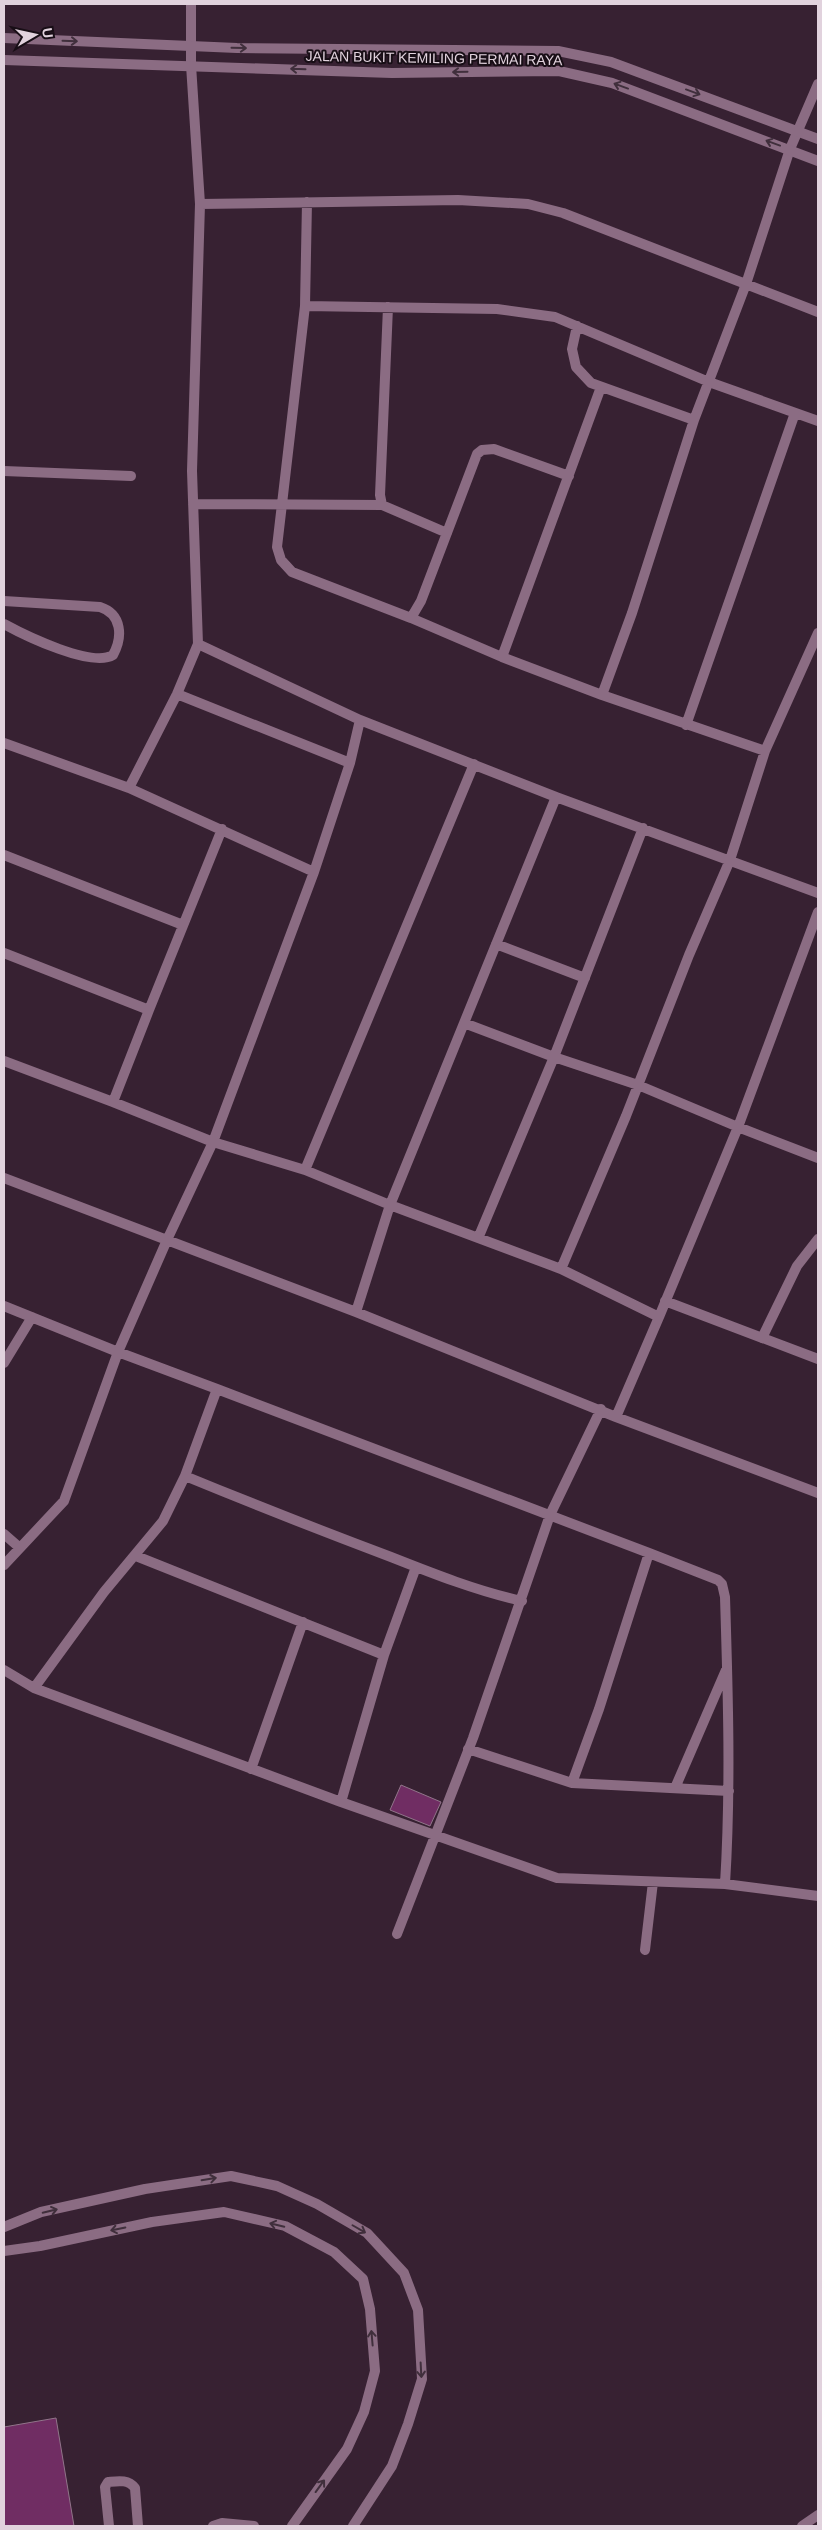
<svg xmlns="http://www.w3.org/2000/svg" width="822" height="2530" font-family="Helvetica,sans-serif">
  <rect width="100%" height="100%" fill="#372132"/>
  <!-- building -->
  <path fill="#702d63" stroke="#91758a" d="M 401,1785 L 441,1802 L 430,1826 L 390,1810 Z
    M 56,2418 L 74,2526 L 4,2526 L 4,2427 Z"/>
  <g fill="none" stroke-linecap="round" stroke-linejoin="round">
    <!-- service -->
    <path stroke="#8b6c83" stroke-width="10" d="M 4,2227 L 41,2212 L 145,2189 L 231,2176 L 277,2186 L 317,2204 L 367,2233 L 404,2273 L 418,2310 L 422,2379 L 408,2424 L 392,2466 L 353,2526
      M 4,2251 L 40,2246 L 152,2222 L 224,2212 L 285,2226 L 334,2252 L 363,2279 L 370,2309 L 375,2371 L 364,2412 L 347,2449 L 292,2526
      M 109,2526 L 105,2487 L 108,2482 C 118,2481 128,2479 135,2488 L 138,2526
      M 213,2526 L 222,2523 L 254,2526
      M 802,2526 L 818,2515"/>
    <!-- minor -->
    <path stroke="#8b6c83" stroke-width="10" d="M 818,84 L 790,149 L 746,284 L 694,420 L 632,613 L 602,695 L 765,751 L 818,633
      M 307,202 L 305,306 L 277,547 L 281,560 L 292,572 L 411,618 L 421,601 L 477,454 L 482,450 L 494,449 L 569,476
      M 200,204 L 458,200 L 528,204 L 563,213 L 818,312
      M 305,306 L 497,309 L 555,317 L 709,382 L 818,421
      M 388,307 L 380,495 L 382,505 L 447,533
      M 577,326 L 572,349 L 576,367 L 591,383 L 694,420
      M 4,471 L 131,476
      M 193,504 L 382,505
      M 4,601 L 100,607 C 122,614 123,637 113,655 C 92,668 26,636 4,624
      M 411,618 L 502,657 L 601,387
      M 198,644 L 360,720 L 556,797 L 818,893
      M 502,657 L 602,695
      M 177,694 L 350,763
      M 686,725 L 795,413
      M 4,743 L 129,788 L 177,694 L 198,644 L 192,471 L 200,204 L 191,65 L 191,4
      M 129,788 L 314,872
      M 556,797 L 390,1205 L 561,1269 L 659,1317 L 616,1417
      M 4,855 L 183,925
      M 818,912 L 738,1127 L 818,1158
      M 496,944 L 585,978
      M 4,953 L 149,1010 L 113,1102 L 213,1142 L 167,1240 L 118,1352 L 217,1389 L 185,1476 L 163,1521 L 104,1592 L 34,1688
      M 149,1010 L 222,829
      M 464,1023 L 554,1057 L 638,1085 L 738,1127 L 659,1317
      M 4,1061 L 113,1102
      M 305,1170 L 474,764
      M 4,1178 L 356,1312 L 616,1417 L 818,1493
      M 479,1236 L 554,1057 L 643,828
      M 561,1269 L 626,1116 L 689,955 L 730,860 L 765,751
      M 665,1301 L 818,1359
      M 4,1306 L 118,1352 L 64,1501 L 4,1565
      M 356,1312 L 390,1205 L 305,1170 L 213,1142 L 314,872 L 350,763 L 360,720
      M 762,1338 L 797,1266 L 818,1239
      M 4,1363 L 32,1317
      M 217,1389 L 649,1553 L 718,1580 L 722,1584 L 725,1597 C 728,1693 731,1788 725,1884 L 557,1878 L 341,1802 L 384,1655
      M 185,1476 C 253,1504 322,1531 391,1557 C 434,1574 477,1591 522,1601
      M 4,1534 L 20,1548
      M 136,1556 L 384,1655 L 416,1567
      M 4,1670 L 34,1688 L 341,1802
      M 468,1749 L 572,1783 L 599,1709 L 649,1553
      M 251,1769 L 303,1622
      M 572,1783 L 729,1791
      M 675,1788 L 726,1670
      M 725,1884 L 818,1896
      M 397,1934 L 473,1738 L 550,1515 L 601,1409
      M 645,1950 L 653,1882"/>
    <!-- tertiary -->
    <path stroke="#8b6c83" stroke-width="10" d="M 4,38 L 237,48 L 558,51 L 611,62 L 818,139
      M 4,60 L 392,73 L 559,71 L 612,83 L 818,161"/>
  </g>
  <!-- one-way arrows -->
  <defs><path id="oneway-shaft" d="M-6 0H5M1.5-3L5.5 0L1.5 3" fill="none" stroke-width="1.6" stroke-linecap="round" stroke-linejoin="round" transform="scale(1.25)"/></defs>
  <g stroke="#402f3c">
    <use href="#oneway-shaft" transform="translate(70 41) rotate(2)"/>
    <use href="#oneway-shaft" transform="translate(239 48) rotate(1)"/>
    <use href="#oneway-shaft" transform="translate(298 69) rotate(-178)"/>
    <use href="#oneway-shaft" transform="translate(460 72) rotate(179)"/>
    <use href="#oneway-shaft" transform="translate(621 86) rotate(-160)"/>
    <use href="#oneway-shaft" transform="translate(693 92) rotate(20)"/>
    <use href="#oneway-shaft" transform="translate(773 143) rotate(-160)"/>
    <use href="#oneway-shaft" transform="translate(209 2179) rotate(-9)"/>
    <use href="#oneway-shaft" transform="translate(50 2211) rotate(-13)"/>
    <use href="#oneway-shaft" transform="translate(277 2225) rotate(-166)"/>
    <use href="#oneway-shaft" transform="translate(118 2229) rotate(168)"/>
    <use href="#oneway-shaft" transform="translate(359 2229) rotate(30)"/>
    <use href="#oneway-shaft" transform="translate(372 2338) rotate(-95)"/>
    <use href="#oneway-shaft" transform="translate(421 2370) rotate(87)"/>
    <use href="#oneway-shaft" transform="translate(320 2486) rotate(-54)"/>
  </g>
  <g text-anchor="middle" stroke-width="4" stroke-linejoin="round" paint-order="stroke">
    <!-- street labels -->
    <g font-size="14" fill="#e1d2dd" stroke="#180e16">
      <text transform="translate(434 58) rotate(1)" y="5">JALAN BUKIT KEMILING PERMAI RAYA</text>
    </g>
  </g>
  <!-- border -->
  <rect width="822" height="2530" fill="none" stroke="#e1d2dd" stroke-width="10"/>
  <!-- north arrow -->
  <g transform="translate(35 35) rotate(81)" stroke="#180e16" stroke-width="4" paint-order="stroke">
  <path d="M0-4L9 19L0 12L-9 19Z" fill="#e1d2dd"/>
  <text y="-8" font-size="14" font-weight="bold" text-anchor="middle" fill="#e1d2dd">U</text>
  </g>
</svg>
